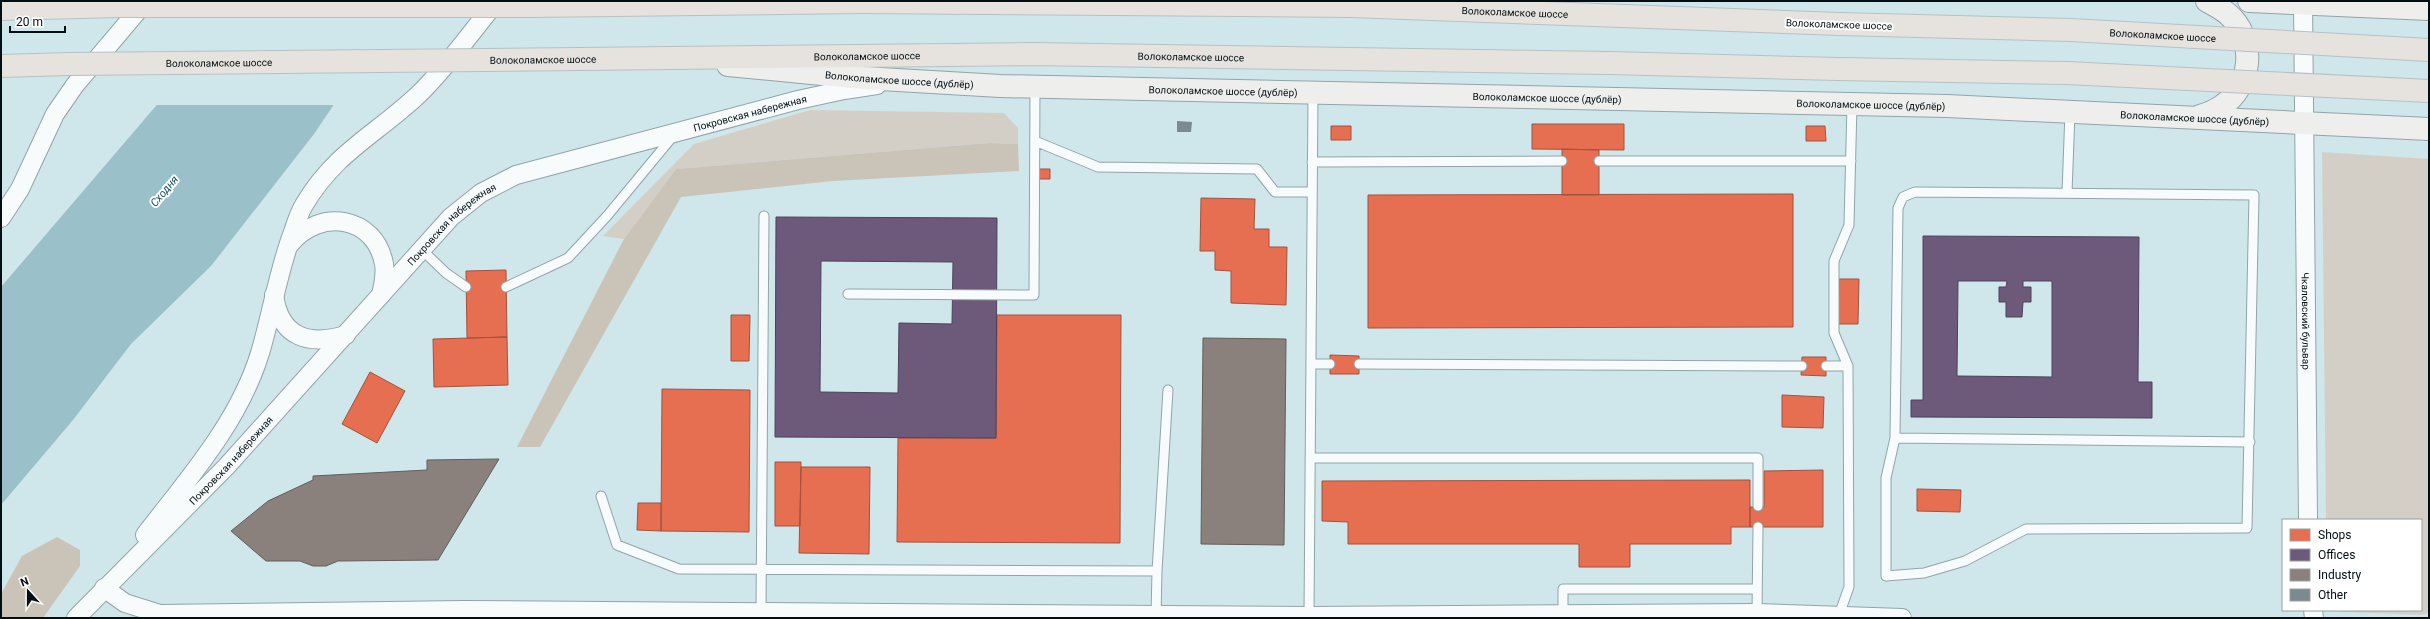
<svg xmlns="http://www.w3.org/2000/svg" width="2430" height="619" font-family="Roboto,sans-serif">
  <rect width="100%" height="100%" fill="#cfe6eb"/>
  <!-- green -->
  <path fill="#d4cfc6" d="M 810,110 L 1004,113 L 1018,128 L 1018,144 L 989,143 L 676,169 L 624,239 L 603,236 L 694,144 Z
    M 2322,152 L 2429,159 L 2429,612 L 2424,615 L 2343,612 L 2338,610 L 2421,610 L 2421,520 L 2326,520 Z"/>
  <!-- forest -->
  <path fill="#cac3b8" d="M 989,143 L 1018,144 L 1019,171 L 833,181 L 681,197 L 540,447 L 517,447 L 624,239 L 676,169 Z
    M 57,537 L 80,550 L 80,566 L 43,618 L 1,618 L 1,594 L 22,556 Z"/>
  <!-- water -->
  <path fill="#9ac0ca" d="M 173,86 L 343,91 L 314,134 L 211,266 L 131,344 L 73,420 L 1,505 L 1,287 Z"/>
  <!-- pier -->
  <path fill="#cfe6eb" d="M 237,1 L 423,2 L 336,105 L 154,105 Z"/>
  <!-- shops -->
  <path fill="#e76f51" stroke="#a2523e" d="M 1532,124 L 1624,124 L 1624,150 L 1532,149 Z
    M 1331,126 L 1351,126 L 1351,140 L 1331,140 Z
    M 1806,126 L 1825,126 L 1826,141 L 1806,141 Z
    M 1562,149 L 1599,150 L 1599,195 L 1562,195 Z
    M 1039,169 L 1050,169 L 1050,179 L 1039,179 Z
    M 1793,194 L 1793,327 L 1368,328 L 1368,195 Z
    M 1201,198 L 1255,199 L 1254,229 L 1269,229 L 1269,247 L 1287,247 L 1286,305 L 1231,303 L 1231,271 L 1215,270 L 1215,251 L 1200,251 Z
    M 506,270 L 507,337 L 467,338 L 466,271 Z
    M 1839,279 L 1859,279 L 1858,324 L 1838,324 Z
    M 731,315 L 750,315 L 749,361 L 731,361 Z
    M 997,315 L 1121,315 L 1120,543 L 897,542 L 898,438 L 996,438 Z
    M 507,337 L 508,385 L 434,387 L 433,339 Z
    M 1330,355 L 1359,356 L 1359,374 L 1330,374 Z
    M 1802,357 L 1826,357 L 1826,376 L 1801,375 Z
    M 370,372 L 405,391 L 377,443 L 342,424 Z
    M 662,389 L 750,390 L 749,532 L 661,531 Z
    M 1782,395 L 1824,397 L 1823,428 L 1782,427 Z
    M 775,462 L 801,462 L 800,526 L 775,526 Z
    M 801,467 L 870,467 L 869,554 L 799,553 Z
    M 1823,470 L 1823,527 L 1750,527 L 1750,507 L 1764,507 L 1764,471 Z
    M 1750,480 L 1750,527 L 1731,527 L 1731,544 L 1630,544 L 1630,567 L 1579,567 L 1579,544 L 1348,544 L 1348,522 L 1322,521 L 1322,481 Z
    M 1917,489 L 1961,490 L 1960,512 L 1917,511 Z
    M 638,503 L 661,503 L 661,531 L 637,530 Z"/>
  <!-- offices -->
  <path fill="#6d597a" stroke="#4d425b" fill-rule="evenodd" d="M 776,217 L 997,218 L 996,438 L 775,437 ZM 821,261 L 953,262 L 952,324 L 899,323 L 898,393 L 820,392 Z
    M 1923,236 L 2139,237 L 2138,382 L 2152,382 L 2152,418 L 1911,417 L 1911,400 L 1923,400 ZM 1958,281 L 2007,281 L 2006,287 L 1999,287 L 1999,302 L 2006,302 L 2006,317 L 2022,317 L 2023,302 L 2031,302 L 2031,287 L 2023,287 L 2023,281 L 2052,281 L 2052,377 L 1957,376 Z"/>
  <!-- industry -->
  <path fill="#8a817c" stroke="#615e5c" d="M 1203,338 L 1286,339 L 1284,545 L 1201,544 Z
    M 499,459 L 438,560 L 338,561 L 326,566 L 313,566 L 300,561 L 266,561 L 231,531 L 268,501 L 313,480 L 313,476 L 427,470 L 427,460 Z"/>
  <!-- building -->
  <path fill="#798b8f" d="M 1177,121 L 1192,122 L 1191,132 L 1177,132 Z"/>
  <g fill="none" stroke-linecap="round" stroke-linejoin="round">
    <defs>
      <path id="lane" d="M 1035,141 L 1098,167 L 1257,169 L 1275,192 L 1312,192
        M 1599,161 L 1851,161
        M 1312,162 L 1562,161
        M 1915,192 L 2254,195 L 2247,528 L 2026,529 L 1965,561 L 1924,573 L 1886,576 L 1886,478 L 1895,438 L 1898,208 L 1903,197 Z
        M 2067,193 L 2070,112
        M 422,250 L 446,273 L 466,287
        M 506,287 L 568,258 L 607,216 L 674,135
        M 848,294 L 1034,295 L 1035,87
        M 1311,364 L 1330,364
        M 1359,364 L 1802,366
        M 1826,366 L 1848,366
        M 1895,438 L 2250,442
        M 1310,458 L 1758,458 L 1758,506
        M 601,496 L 617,545 L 679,569 L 1157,571
        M 761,611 L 764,216
        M 1757,613 L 1758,527
        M 1563,615 L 1563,589 L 1757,589
        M 1839,615 L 1849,587 L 1848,366 L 1834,333 L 1834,261 L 1849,225 L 1852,104
        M 1156,616 L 1157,571 L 1168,390
        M 1309,616 L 1313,93"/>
      <g id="street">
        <path id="s1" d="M 2303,1 L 2308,520"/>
        <path d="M 1,218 L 20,189 L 55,114 L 75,85 L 146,1"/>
        <path d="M 290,244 C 319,208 375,215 384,264 C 386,275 383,285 381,295"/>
        <path d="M 274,295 C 280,338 309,346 346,335"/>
        <path d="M 145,535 C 188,479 239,422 260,353 C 272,313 278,271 293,232 C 296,223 299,213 304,205 C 335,152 377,134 419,94 C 447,67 472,31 497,1"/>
        <path d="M 104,588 L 125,603 L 160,614 L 464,610 L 1309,616 L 1757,613 L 1902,618"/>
        <path d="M 2313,610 L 2314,618"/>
        <path id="s2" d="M 76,618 L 226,467 L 451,217 L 481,193 L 516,175 L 798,100 L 844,90 L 877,85"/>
      </g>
      <g id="secondary">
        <path d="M 2249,1 L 2429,9"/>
        <path id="s3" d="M 728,65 L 863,78 L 1000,86 L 1947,106 L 2429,129"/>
        <path d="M 2200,116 C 2207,114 2215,111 2222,106 C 2251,86 2256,44 2232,18 C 2225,10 2216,6 2207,1"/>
      </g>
      <g id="primary">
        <path id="s4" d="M 529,6 L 861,2 L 1351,6 L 1840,24"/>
        <path d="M 1,9 L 119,6"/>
        <path id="s5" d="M 482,60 L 1032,54 L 1609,63 L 1838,69"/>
        <path d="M 1,66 L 68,64"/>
      </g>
    </defs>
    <!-- lane casing -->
    <use href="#lane" stroke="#92a4a8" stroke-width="11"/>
    <!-- street casing -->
    <use href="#street" stroke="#92a4a8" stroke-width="20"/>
    <!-- secondary casing -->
    <use href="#secondary" stroke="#92a4a8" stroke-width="24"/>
    <!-- primary casing -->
    <use href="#primary" stroke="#b6c1c4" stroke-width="24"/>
    <!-- lane -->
    <use href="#lane" stroke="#f8fbfc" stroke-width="9"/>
    <!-- street -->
    <use href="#street" stroke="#f8fbfc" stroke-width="18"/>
    <!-- secondary -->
    <use href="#secondary" stroke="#eeefed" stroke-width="22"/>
    <!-- primary -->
    <use href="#primary" stroke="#e6e3de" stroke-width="22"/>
    <defs>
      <g id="primary-bridge">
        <path d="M 119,6 L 529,6"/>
        <path id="s6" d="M 1840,24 L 2071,30 L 2429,50"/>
        <path id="s7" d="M 68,64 L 482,60"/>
        <path d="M 1838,69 L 2067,73 L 2429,91"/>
      </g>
    </defs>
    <!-- primary-bridge casing -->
    <use href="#primary-bridge" stroke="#b6c1c4" stroke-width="24" stroke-linecap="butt"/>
    <!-- primary-bridge -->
    <use href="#primary-bridge" stroke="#e6e3de" stroke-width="22"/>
  </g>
  <g text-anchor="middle" stroke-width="4" stroke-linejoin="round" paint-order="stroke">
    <!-- street labels -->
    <g font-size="10" fill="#020e12" stroke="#fff">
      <text dy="4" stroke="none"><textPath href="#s4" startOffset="986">Волоколамское шоссе</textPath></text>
      <text transform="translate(1839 24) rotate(2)" y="4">Волоколамское шоссе</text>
      <text dy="4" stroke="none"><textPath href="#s6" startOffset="323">Волоколамское шоссе</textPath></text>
      <text dy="4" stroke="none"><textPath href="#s5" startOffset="385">Волоколамское шоссе</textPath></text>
      <text dy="4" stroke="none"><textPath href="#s5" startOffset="709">Волоколамское шоссе</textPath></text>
      <text dy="4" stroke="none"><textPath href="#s5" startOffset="61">Волоколамское шоссе</textPath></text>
      <text dy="4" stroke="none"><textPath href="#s7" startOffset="151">Волоколамское шоссе</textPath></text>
      <text dy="4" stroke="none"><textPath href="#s3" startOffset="172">Волоколамское шоссе (дублёр)</textPath></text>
      <text dy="4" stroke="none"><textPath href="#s3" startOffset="496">Волоколамское шоссе (дублёр)</textPath></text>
      <text dy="4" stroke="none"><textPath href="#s3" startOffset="820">Волоколамское шоссе (дублёр)</textPath></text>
      <text dy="4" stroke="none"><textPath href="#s3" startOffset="1144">Волоколамское шоссе (дублёр)</textPath></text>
      <text dy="4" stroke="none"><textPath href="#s2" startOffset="869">Покровская набережная</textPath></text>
      <text dy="4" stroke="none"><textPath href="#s3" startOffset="1468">Волоколамское шоссе (дублёр)</textPath></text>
      <text dy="4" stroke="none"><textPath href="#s2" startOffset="545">Покровская набережная</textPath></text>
      <text dy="4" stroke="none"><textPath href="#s1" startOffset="320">Чкаловский бульвар</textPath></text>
      <text dy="4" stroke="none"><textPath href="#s2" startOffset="221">Покровская набережная</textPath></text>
    </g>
    <!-- water labels -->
    <g font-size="11" font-style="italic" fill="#13525f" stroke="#fff">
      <text transform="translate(164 191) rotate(-50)" y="4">Сходня</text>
    </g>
  </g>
  <!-- border -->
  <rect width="2430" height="619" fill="none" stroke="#020e12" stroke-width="4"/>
  <!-- legend -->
  <rect x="2282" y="519" width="140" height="92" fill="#ffffff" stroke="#9a9fa0"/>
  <rect x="2290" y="529" width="20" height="12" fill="#e76f51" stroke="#9a9fa0"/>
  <text x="2318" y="539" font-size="12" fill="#020e12">Shops</text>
  <rect x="2290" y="549" width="20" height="12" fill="#6d597a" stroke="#9a9fa0"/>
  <text x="2318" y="559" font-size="12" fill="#020e12">Offices</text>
  <rect x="2290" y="569" width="20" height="12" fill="#8a817c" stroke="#9a9fa0"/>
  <text x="2318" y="579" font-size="12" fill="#020e12">Industry</text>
  <rect x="2290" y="589" width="20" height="12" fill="#798b8f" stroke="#9a9fa0"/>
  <text x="2318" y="599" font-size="12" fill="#020e12">Other</text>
  <!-- north arrow -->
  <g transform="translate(28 591) rotate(339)" stroke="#ffffff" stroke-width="3" paint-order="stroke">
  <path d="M0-3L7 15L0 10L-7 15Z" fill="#020e12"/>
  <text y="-6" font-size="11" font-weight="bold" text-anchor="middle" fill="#020e12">N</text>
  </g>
  <!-- scale -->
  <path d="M10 26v6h55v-6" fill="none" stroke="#020e12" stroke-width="2"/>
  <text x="16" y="26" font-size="12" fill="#020e12" stroke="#ffffff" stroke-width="3" paint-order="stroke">20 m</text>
</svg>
